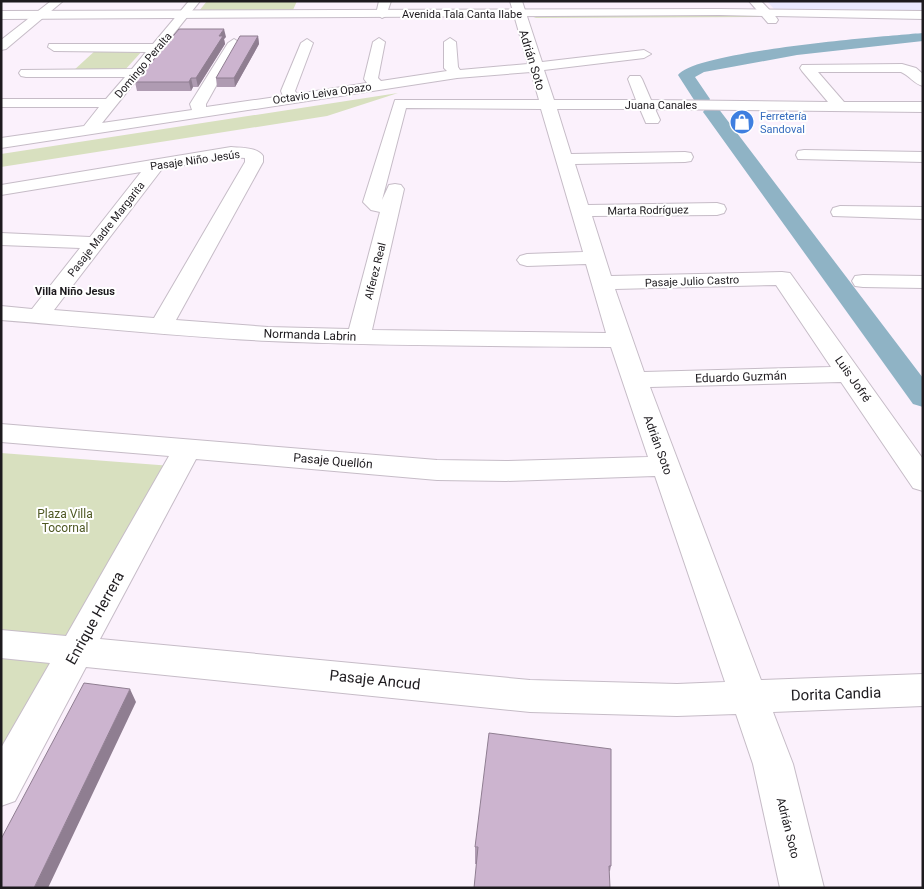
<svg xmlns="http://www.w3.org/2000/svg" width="924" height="889" font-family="Roboto,sans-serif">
  <rect width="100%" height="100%" fill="#fbf1fc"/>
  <!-- medical -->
  <path fill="#eae8fe" d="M 767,1 L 923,1 L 923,11 L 774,9 Z"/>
  <!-- green -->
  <path fill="#d8e0bf" d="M 207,1 L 297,1 L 293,10 L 199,11 Z
    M 753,14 L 760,17 L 536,18 L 531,16 Z
    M 97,49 L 144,49 L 124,71 L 73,71 Z
    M 398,93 L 327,116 L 1,167 L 1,154 Z
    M 1,453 L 172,466 L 1,753 Z"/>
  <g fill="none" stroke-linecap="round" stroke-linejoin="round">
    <!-- canal -->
    <path fill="#8fb3c5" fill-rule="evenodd" d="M 923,33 L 923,41 L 797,55 L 704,72 L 695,77 L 710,99 L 708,103 L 696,103 L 678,75 C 695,51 886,36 923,33 Z
      M 712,107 L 718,108 L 923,378 L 923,407 L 913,404 L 706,116 L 703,112 L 706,108 Z"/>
    <defs>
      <path id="street" d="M 51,1 L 63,1 L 6,49 L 1,50 L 1,40 Z
        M 189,1 L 200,1 L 102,123 L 192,110 L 190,104 L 228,43 L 234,39 L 240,43 L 206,104 L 206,107 L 283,96 L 281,91 L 301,43 L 307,39 L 313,43 L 295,91 L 297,94 L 367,83 L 364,79 L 373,42 L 379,38 L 385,42 L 378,78 L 381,81 L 447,71 L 444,68 L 444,42 L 450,38 L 456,42 L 458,67 L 460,70 L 528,64 L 510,1 L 522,1 L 542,62 L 644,50 L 651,54 L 644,58 L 544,70 L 554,100 L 636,100 L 628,79 L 630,76 L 640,76 L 642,79 L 651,100 L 828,102 L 802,71 L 800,68 L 802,65 L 902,64 L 916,68 L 923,74 L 923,86 C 914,84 909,75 901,72 L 818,72 L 844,102 L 923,102 L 923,112 L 655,109 L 660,120 L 658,123 L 646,123 L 640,109 L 557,109 L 571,154 L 685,152 L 691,153 L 693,157 L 691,161 L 685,162 L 575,164 L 588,205 L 717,203 L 724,205 L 726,209 L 724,213 L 717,215 L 592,216 L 611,276 L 782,272 L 790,273 L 923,459 L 923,491 L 913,488 L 841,382 L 650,387 L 761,680 L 923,674 L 923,706 L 773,712 L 793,764 L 824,888 L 780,888 L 753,764 L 736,714 L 677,716 L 530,712 L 86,667 L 15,801 L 1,806 L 1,748 L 50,663 L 1,658 L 1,630 L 66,636 L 169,456 L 1,442 L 1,424 L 437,460 L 506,461 L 648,457 L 611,347 C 497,346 383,346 269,341 C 180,337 91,327 1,320 L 1,306 L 32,309 L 80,248 L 1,245 L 1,233 L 90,237 L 141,172 L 1,195 L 1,185 L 231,147 C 241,148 257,147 263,156 L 263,162 L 176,320 L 268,327 L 349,329 L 380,212 L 371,210 L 363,202 L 395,100 L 539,100 L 531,72 L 457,78 L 1,148 L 1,138 L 84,126 L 99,107 L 1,107 L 1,99 L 106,99 L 125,77 L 26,77 L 21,76 L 19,73 L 21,70 L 132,69 L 146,52 L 54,51 L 48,47 L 49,44 L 153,44 ZM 406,108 L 541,109 L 583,252 L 527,254 L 520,256 L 517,260 L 520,264 L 527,266 L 586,264 L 606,333 L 372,330 L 404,189 L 401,185 L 395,184 L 389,185 L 382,200 ZM 231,157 L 245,158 L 245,162 L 154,318 L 54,310 L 162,169 ZM 776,285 L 831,367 L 644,372 L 615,289 ZM 196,459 L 437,480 L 506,481 L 655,476 L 725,682 L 677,684 L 530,680 L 100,639 Z
        M 379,1 L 391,1 L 386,16 L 382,18 L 376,14 Z
        M 749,1 L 761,1 L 776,17 L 778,20 L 776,23 L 768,23 Z
        M 804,150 L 923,152 L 923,162 L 798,159 L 796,155 L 798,151 Z
        M 840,206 L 923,207 L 923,219 L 833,216 L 831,212 L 833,208 Z
        M 863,275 L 923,276 L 923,288 L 863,287 L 855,286 L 852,281 L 855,276 Z"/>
      <path id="secondary" d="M 719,9 L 923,11 L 923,19 L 719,15 L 1,19 L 1,11 Z"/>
    </defs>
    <!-- street casing -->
    <use href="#street" stroke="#c6bcc7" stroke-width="2"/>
    <!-- secondary casing -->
    <use href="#secondary" stroke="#c6bcc7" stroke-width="2"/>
    <!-- street -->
    <use href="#street" fill="#fff" fill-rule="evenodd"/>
    <!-- secondary -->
    <use href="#secondary" fill="#fff" fill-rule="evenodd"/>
  </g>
  <!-- wall -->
  <path fill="#af9bb2" d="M 258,36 L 259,44 L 235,87 L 217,87 L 216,78 Z
    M 226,37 L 224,39 L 225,44 L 198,87 L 193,87 L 191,91 L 137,91 L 135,82 Z
    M 475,847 L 611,866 L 610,871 L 475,864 Z"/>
  <!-- shaded-wall -->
  <path fill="#8f7e91" d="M 224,29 L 226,37 L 224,39 L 225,44 L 198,87 L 196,78 L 219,36 Z
    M 258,36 L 259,44 L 235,87 L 234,78 Z
    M 191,78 L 193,87 L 191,91 L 189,82 Z
    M 130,689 L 136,702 L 48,888 L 34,888 Z"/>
  <!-- building -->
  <path fill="#ccb4cf" stroke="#8f7e91" d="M 179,29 L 224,29 L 219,36 L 223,36 L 196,78 L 191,78 L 189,82 L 135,82 Z
    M 240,36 L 258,36 L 234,78 L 216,78 Z
    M 84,683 L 130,689 L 34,888 L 1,888 L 1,839 Z
    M 489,733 L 611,749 L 611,866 L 609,866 L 610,888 L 474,888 L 478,847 L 475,847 Z"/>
  <!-- icons -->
  <defs>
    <symbol id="shop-disc" viewBox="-11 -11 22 22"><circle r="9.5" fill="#3f7fe0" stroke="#fff"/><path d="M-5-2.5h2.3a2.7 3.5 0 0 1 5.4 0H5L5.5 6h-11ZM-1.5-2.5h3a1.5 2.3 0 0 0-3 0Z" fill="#fff"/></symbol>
  </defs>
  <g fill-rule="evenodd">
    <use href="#shop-disc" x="728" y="108" width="28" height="28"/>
  </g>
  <g text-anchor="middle" stroke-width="4" stroke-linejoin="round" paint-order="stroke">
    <!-- far-street labels -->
    <g font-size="11" fill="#1d1a1e" stroke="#fff">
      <text x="462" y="18">Avenida Tala Canta Ilabe</text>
      <text transform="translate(143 65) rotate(-50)" y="4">Domingo Peralta</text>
      <text transform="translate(322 93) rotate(-8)" y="4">Octavio Leiva Opazo</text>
      <text x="661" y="109">Juana Canales</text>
      <text transform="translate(195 160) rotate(-8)" y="4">Pasaje Niño Jesús</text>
      <text transform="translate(648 210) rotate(-1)" y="4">Marta Rodríguez</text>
      <text transform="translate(106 229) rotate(-52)" y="4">Pasaje Madre Margarita</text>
      <text transform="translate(375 271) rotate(-76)" y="4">Alferez Real</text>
      <text transform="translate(692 281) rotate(-2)" y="4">Pasaje Julio Castro</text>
    </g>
    <!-- far-shop labels -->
    <g font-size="11" fill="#366cbe" stroke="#fff" text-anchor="start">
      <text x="760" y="120">Ferretería<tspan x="760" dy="13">Sandoval</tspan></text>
    </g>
    <!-- far-neighbourhood labels -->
    <g font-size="11" font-weight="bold" fill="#1d1a1e" stroke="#fff">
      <text x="75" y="295">Villa Niño Jesus</text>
    </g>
    <!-- street labels -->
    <g font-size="12" fill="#1d1a1e" stroke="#fff">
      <text transform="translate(532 60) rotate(73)" y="4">Adrián Soto</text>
      <text transform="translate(310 335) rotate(2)" y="4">Normanda Labrin</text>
      <text transform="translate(741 377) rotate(-2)" y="4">Eduardo Guzmán</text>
      <text transform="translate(853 379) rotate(55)" y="4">Luis Jofré</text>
      <text transform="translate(658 445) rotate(70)" y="4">Adrián Soto</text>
      <text transform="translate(333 461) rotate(5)" y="4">Pasaje Quellón</text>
      <text transform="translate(788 828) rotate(76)" y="4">Adrián Soto</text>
    </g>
    <!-- park labels -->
    <g font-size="12" fill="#4e5823" stroke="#fff">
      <text x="65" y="518">Plaza Villa<tspan x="65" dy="14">Tocornal</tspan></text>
    </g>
    <!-- near-street labels -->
    <g font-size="15" fill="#1d1a1e" stroke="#fff">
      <text transform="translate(95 618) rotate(-61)" y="5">Enrique Herrera</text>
      <text transform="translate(375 680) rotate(6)" y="5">Pasaje Ancud</text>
      <text transform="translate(836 694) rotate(-2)" y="5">Dorita Candia</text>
    </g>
  </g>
  <!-- border -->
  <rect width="924" height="889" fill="none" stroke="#1d1a1e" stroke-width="5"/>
</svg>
